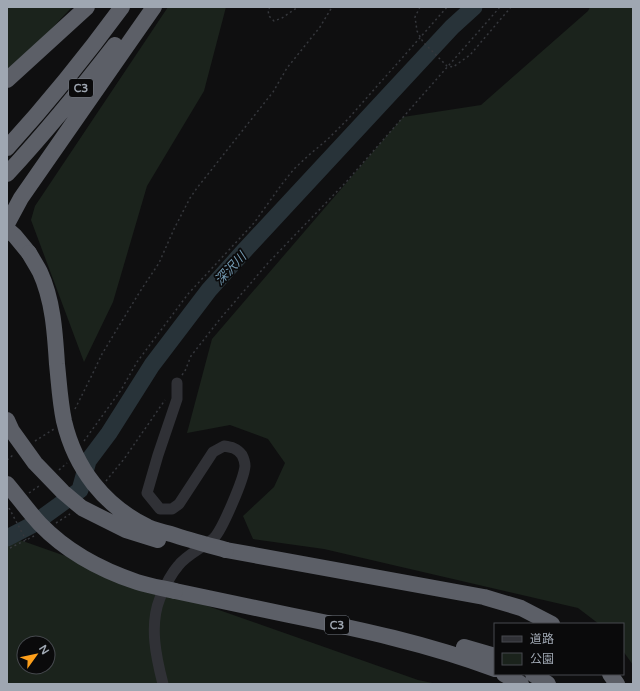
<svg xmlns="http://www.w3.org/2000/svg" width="640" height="691" font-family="'Varela Round','Noto Sans JP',sans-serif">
  <rect width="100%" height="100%" fill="#0f0f10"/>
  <!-- green -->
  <path fill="#1b231c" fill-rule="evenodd" d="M 7,7 L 72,7 L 7,76 Z
    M 168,7 L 226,7 L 204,91 L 147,186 L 113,302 L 84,362 L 31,220 L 35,206 Z
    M 590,7 L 633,7 L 633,665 L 623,651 L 623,624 L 599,624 L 578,608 L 324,549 L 253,539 L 243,516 L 274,487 L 285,463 L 268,439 L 230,425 L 187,433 L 212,339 L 403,117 L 481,105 L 588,11 Z
    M 7,529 L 17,539 L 418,680 L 437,684 L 7,684 ZM 24,643 L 48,643 L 48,667 L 24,667 Z"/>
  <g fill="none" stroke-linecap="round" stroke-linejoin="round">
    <!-- river -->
    <path stroke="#283339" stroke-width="17" d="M 7,538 L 32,525 L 80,490 L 88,461 L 109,433 L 152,365 L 209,290 L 244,251 L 452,27 L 474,7"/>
    <!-- path -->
    <path stroke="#36383d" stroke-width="1.5" stroke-dasharray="2 3" stroke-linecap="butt" d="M 270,7 L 268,10 L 269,16 L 274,21 L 282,18 L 298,7
      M 420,7 L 415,17 L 417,31 L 423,42 L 447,66 L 453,67 L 470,55 L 511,7
      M 182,375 L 185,371 L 191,356 L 220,319 L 268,263 L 347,181 L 500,7
      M 75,409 L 92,375 L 102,354 L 139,293 L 159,263 L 174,229 L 190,198 L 197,188 L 273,92 L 287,68 L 320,27 L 332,7
      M 35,441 L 54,429
      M 84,441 L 121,390 L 137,362 L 188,294 L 254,223 L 282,184 L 294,169 L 309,155 L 328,139 L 349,118 L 447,7
      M 7,460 L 13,455
      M 59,470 L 67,463
      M 106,481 L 124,459 L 165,400
      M 29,493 L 39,486
      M 9,508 L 26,540
      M 56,523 L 70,514
      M 10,548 L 34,536"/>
    <!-- minor -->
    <path stroke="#303136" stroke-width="11" d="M 163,684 C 156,657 149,625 160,598 C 165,586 170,575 178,566 C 187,554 203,548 214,538 C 222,530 244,479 245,466 C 245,463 243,457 242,455 C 237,448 231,447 224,446 L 213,452 L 179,504 L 172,509 L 160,509 L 147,493 L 158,455 L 177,399 L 177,383"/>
    <!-- highway -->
    <path stroke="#5c5f67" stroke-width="16" d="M 7,80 L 87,7
      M 7,148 C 48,103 86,56 122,7
      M 7,174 C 45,133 81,89 115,45
      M 7,224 L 21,198 L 133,37 L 154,7
      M 7,229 L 15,236 L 29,253
      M 226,550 L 484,597 L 521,608 L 552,624
      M 175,591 C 213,599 251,607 289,615 C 358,629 429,644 495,669
      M 464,647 L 495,656
      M 504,674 L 521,684
      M 533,674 L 548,684
      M 610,674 L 617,684"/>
    <!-- highway-bridge -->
    <path stroke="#5c5f67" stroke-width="16" d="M 29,253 C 33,260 37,266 40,272 C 53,300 55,333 57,364 C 59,383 60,402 64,421 C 75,468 104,506 148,527 C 155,530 163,532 171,534 C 189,540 208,545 226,550
      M 7,420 L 12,431 L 35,463 L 63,492 L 82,508 L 126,530 L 158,540
      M 7,484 C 18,497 28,511 40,524 C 66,551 101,570 137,582 C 149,586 162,588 175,591"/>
  </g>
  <g text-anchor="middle" stroke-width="3.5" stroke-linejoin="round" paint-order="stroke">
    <!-- shield labels -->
    <g fill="#0a0a0b" stroke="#727880" stroke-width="1">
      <rect x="69" y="79" width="24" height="18" rx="3"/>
      <rect x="325" y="616" width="24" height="18" rx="3"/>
    </g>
    <g font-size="11" font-weight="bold" fill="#9fa7b2">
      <text x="81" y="92">C3</text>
      <text x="337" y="629">C3</text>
    </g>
    <!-- water labels -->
    <g font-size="13" font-style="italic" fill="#7399b1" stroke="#0a0a0b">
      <text transform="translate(230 268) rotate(-47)" y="5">深沢川</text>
    </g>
  </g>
  <!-- border -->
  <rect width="640" height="691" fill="none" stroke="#9fa7b2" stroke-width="16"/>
  <!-- legend -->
  <rect x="494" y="623" width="130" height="52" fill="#0a0a0b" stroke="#46494e"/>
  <rect x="502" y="636" width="20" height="6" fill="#303136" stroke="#46494e"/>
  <text x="530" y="643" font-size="12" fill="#9fa7b2">道路</text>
  <rect x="502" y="653" width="20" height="12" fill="#1b231c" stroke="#46494e"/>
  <text x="530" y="663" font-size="12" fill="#9fa7b2">公園</text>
  <!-- north arrow -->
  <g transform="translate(36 655) rotate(57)"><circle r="19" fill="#0a0a0b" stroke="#46494e"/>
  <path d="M0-3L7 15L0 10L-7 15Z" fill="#fd9f1b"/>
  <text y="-6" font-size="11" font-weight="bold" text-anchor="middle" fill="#9fa7b2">N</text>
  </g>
</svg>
